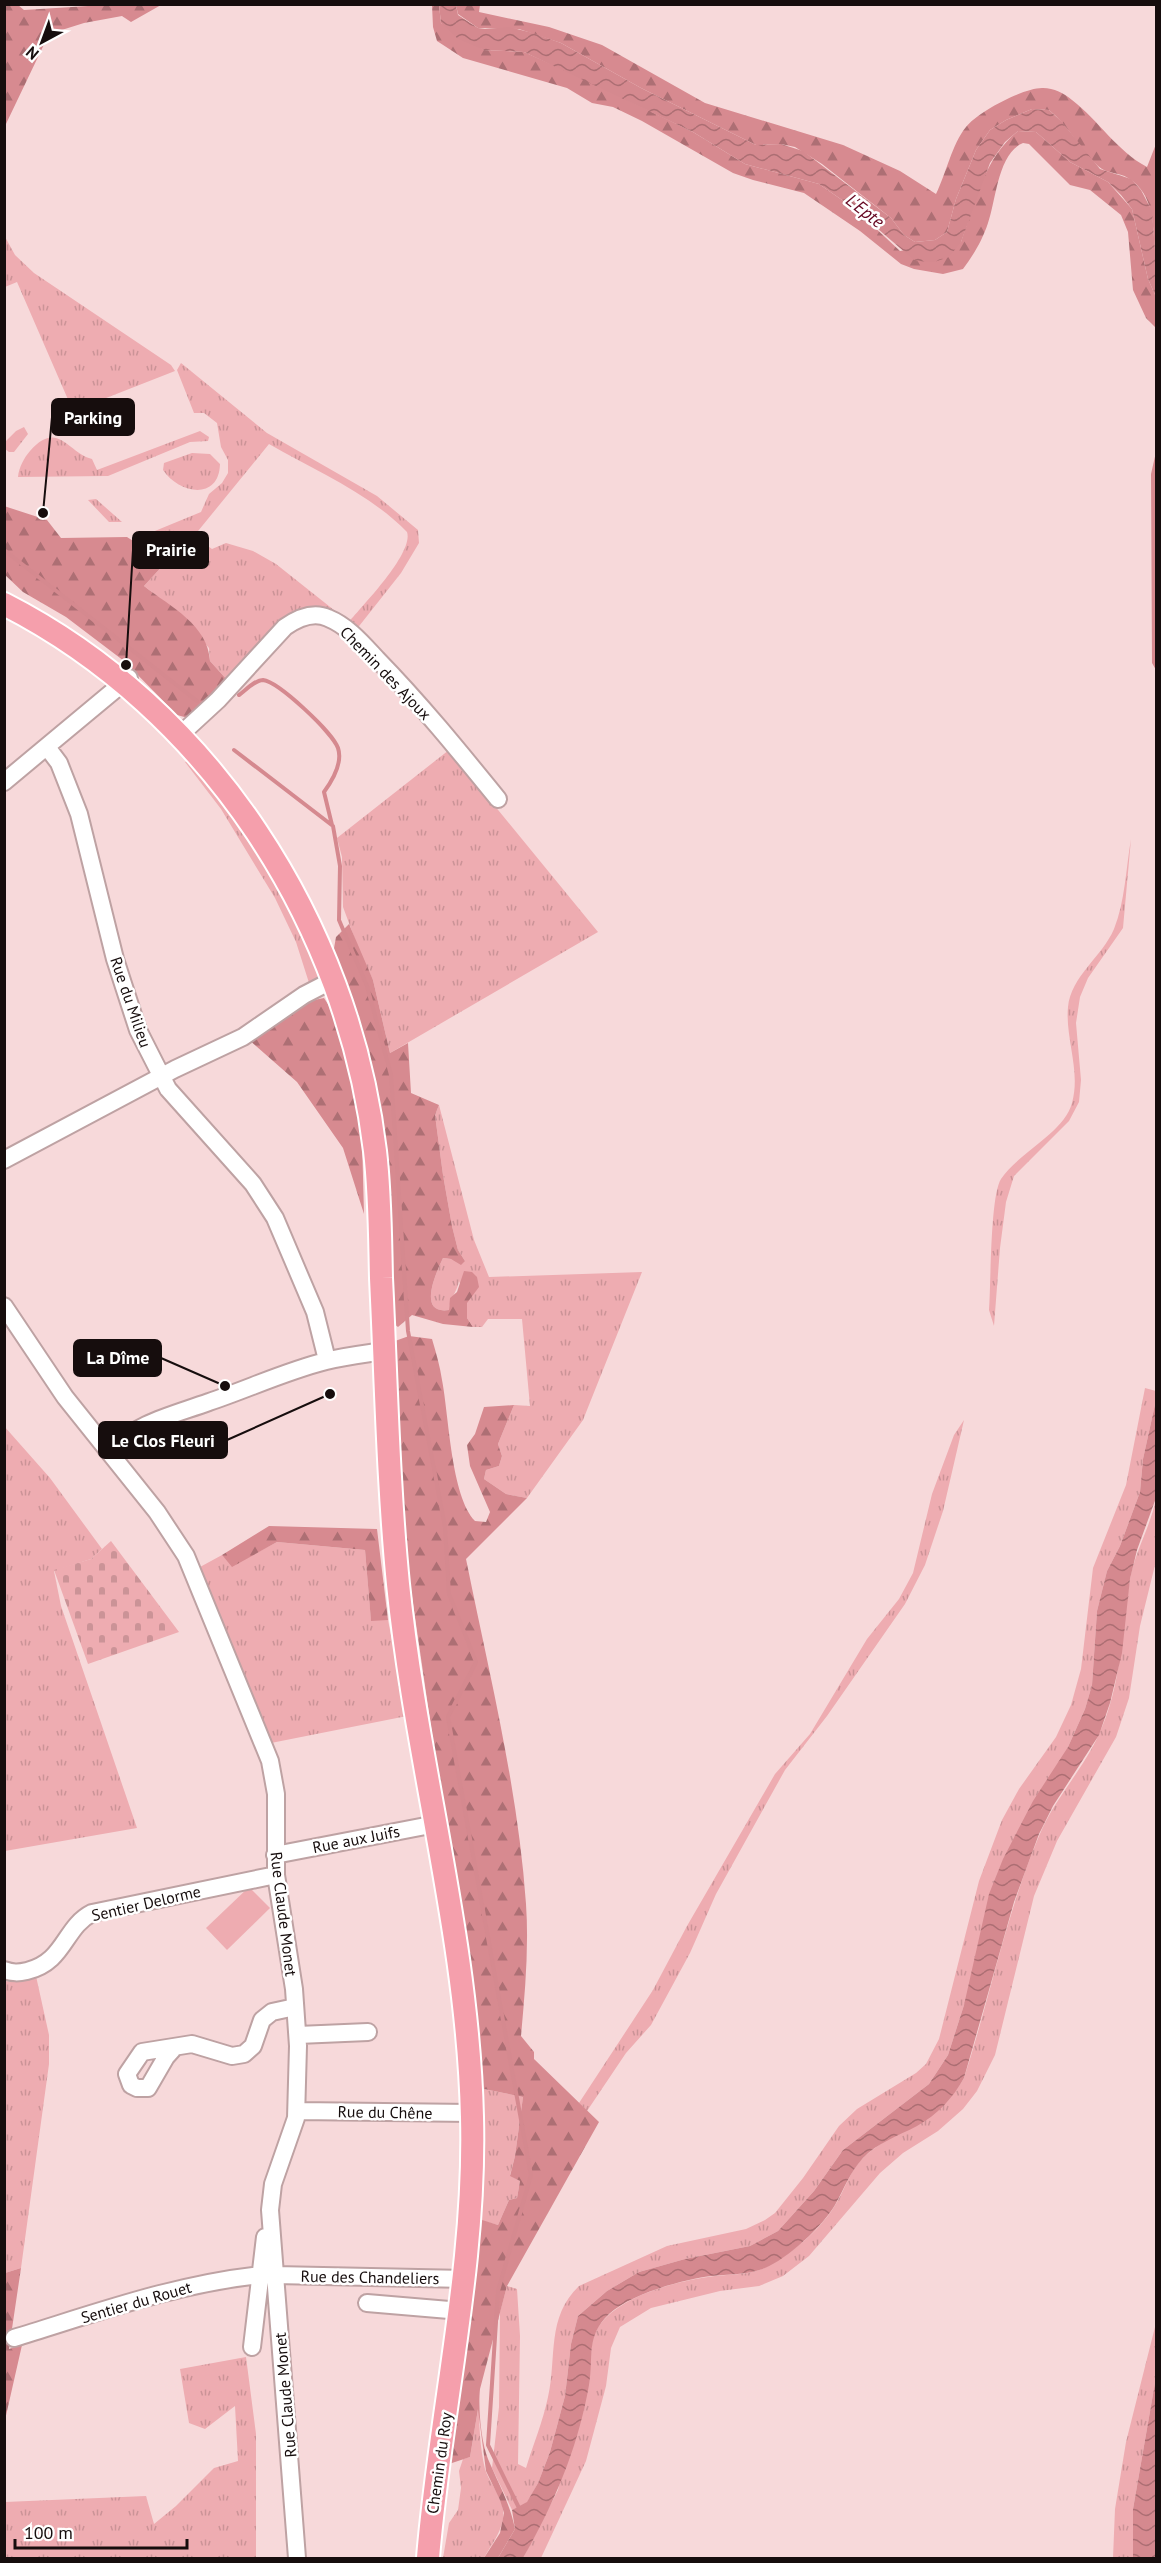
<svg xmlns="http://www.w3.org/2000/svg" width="1161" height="2563" font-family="'PT Sans',sans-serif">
  <defs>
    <pattern id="grass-tufts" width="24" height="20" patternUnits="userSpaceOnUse" patternTransform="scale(1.5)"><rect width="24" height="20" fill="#eeacb1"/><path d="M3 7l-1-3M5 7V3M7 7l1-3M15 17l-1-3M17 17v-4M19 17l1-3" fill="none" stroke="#cb9397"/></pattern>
    <pattern id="forest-firs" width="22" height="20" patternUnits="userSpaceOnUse" patternTransform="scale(1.5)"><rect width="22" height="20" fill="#d78a90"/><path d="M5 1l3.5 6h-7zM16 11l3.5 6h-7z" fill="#ad6f74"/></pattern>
    <pattern id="cemetery-stones" width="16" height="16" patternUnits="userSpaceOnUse" patternTransform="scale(1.5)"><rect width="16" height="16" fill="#eeacb1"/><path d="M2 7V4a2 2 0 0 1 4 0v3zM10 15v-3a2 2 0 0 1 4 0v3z" fill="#cb9397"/></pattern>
    <pattern id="water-waves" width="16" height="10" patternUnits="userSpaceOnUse" patternTransform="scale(1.5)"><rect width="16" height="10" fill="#d5898f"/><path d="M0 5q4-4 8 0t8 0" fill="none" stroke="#ac6e73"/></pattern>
  </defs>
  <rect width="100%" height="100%" fill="#f7d9da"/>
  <!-- grass -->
  <path fill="url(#grass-tufts)" d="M 4,235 L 15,255 L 34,273 L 171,365 L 175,371 L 73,411 L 17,282 L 5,287 Z
    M 181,363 L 267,433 L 377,496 L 418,530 L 419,543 L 401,573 L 356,630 L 349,622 C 363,605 414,553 407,532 C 369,493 316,471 269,444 L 194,536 L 212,549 L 226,543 L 253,551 L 276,564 L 344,618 L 302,613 L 228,681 L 210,661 L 209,648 L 165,602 L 144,586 L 177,550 C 155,545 153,556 133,540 L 201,512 L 209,494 L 222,483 L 228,473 L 228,460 L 221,447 L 217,423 L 204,413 L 194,413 L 177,370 Z
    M 24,427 L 28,434 L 14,452 L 9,452 L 5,449 L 5,442 L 16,431 Z
    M 200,431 L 209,437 L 208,441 L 190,442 L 108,476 L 18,477 C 19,467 24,458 30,451 C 58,419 68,453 92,459 L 97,470 Z
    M 192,453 L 210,454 L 220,464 C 219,501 179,494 163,470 L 164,463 Z
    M 96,499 L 122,522 L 109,522 L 88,500 Z
    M 449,750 L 598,932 L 390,1053 L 373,980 L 362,958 L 343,907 L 342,857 L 337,838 Z
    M 195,757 L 259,847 L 319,970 L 318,981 L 310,986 L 296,942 L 275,898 L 221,809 L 185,762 Z
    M 1131,839 L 1123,928 L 1088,978 L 1080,997 L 1076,1023 L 1081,1080 L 1079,1102 L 1069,1121 L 1014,1176 L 1006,1202 L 1000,1248 L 994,1326 L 989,1310 C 991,1284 990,1196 1001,1179 C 1019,1152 1064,1133 1072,1103 C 1081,1071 1065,1038 1068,1007 C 1071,976 1102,957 1114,929 C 1125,902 1126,868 1131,839 Z
    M 439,1105 L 474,1240 L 489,1277 L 642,1272 L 583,1420 L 527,1498 L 506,1494 L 484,1479 L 486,1470 L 499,1466 L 502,1456 L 498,1444 L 514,1405 L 530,1406 L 522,1319 L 488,1319 L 482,1327 L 473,1327 L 467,1318 L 467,1303 L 459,1281 C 457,1292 450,1298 449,1310 C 416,1315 437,1271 443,1258 L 465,1261 L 458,1250 L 452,1226 L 443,1175 L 435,1115 Z
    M 1145,1388 L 1156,1391 L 1156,1400 L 1143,1459 L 1140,1492 L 1120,1546 L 1107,1571 L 1097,1611 L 1092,1685 L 1085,1709 L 1068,1747 L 964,2005 L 948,2055 L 929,2084 L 843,2150 L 814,2191 L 778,2231 L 750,2246 L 685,2259 L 639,2272 L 607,2291 L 578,2316 L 571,2344 L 565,2396 L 550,2452 L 538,2483 L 527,2503 L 512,2510 L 492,2468 L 499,2407 L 500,2312 L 507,2286 L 517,2289 L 520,2336 L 518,2464 L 526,2468 C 533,2445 543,2421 548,2397 C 557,2356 546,2318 579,2286 L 667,2246 L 746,2229 L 765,2220 L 775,2213 L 803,2178 L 839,2126 L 857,2109 L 916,2073 L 926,2064 L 939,2039 L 979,1881 L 1002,1820 L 1019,1789 L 1056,1737 L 1071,1705 L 1081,1669 L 1093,1568 L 1126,1485 Z
    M 964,1420 L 943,1511 L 925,1565 L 905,1604 L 827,1716 L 785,1770 L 716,1894 L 690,1953 L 651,2025 L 626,2053 L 587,2111 L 579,2103 L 653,1990 L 687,1926 L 775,1774 L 810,1734 L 867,1639 L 899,1599 L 913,1573 L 932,1494 L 954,1435 Z
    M 4,1426 L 50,1478 L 102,1549 L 91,1559 L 54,1571 L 61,1606 L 137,1828 L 5,1851 Z
    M 1156,1498 L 1156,1561 L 1140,1626 L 1129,1698 L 1116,1737 L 1057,1841 L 1034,1896 L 995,2055 L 977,2091 L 963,2109 L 938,2131 L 903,2153 L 880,2173 L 809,2256 L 783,2276 L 759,2286 L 720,2291 L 651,2308 L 620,2327 L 611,2348 L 606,2386 L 586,2461 L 541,2558 L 523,2558 L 558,2490 L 591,2353 C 592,2345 592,2338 596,2331 C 613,2298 673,2282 708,2277 C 726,2274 751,2276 766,2267 C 792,2253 818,2232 834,2207 C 845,2190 850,2169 865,2156 C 900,2125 938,2124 964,2078 C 990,1998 1006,1914 1039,1836 C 1054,1799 1083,1770 1099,1734 C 1122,1685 1121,1632 1130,1579 C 1135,1551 1151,1526 1156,1498 Z
    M 277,1542 L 365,1550 L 371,1620 L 388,1620 L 407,1716 L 271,1743 L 227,1649 L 200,1567 L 222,1555 L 232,1566 Z
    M 36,1976 L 49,2035 L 49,2064 L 21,2268 L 5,2273 L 4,1981 L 20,1982 Z
    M 479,2088 L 523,2097 L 515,2156 L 510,2175 L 520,2181 L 517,2198 L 509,2200 L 498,2225 L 479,2220 Z
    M 1156,2323 L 1156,2377 L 1133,2509 L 1133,2558 L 1113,2558 L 1115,2509 L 1126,2442 Z
    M 246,2357 L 256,2434 L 256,2558 L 5,2558 L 5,2502 L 146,2496 L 154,2524 L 176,2506 L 214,2468 L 238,2461 L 235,2406 L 205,2429 L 189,2423 L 180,2369 Z
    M 479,2403 C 479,2425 480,2448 485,2469 C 488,2479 496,2489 500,2499 C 510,2522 495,2538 484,2558 L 443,2558 L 449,2523 L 458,2510 L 461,2488 L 459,2471 L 463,2459 L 470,2457 Z"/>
  <!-- forest -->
  <path fill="url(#forest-firs)" d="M 5,5 L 18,5 L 24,10 L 104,5 L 161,5 L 131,22 L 122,16 L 84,23 L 49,34 L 5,126 Z
    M 432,5 L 439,5 L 441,23 L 484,50 L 524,52 L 582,78 L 693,132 L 745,164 L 819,184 L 855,209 L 900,251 L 961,242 C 975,203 984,158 1018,131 L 1036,132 L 1070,162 L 1108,182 L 1132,209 L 1148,279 L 1156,297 L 1156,328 L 1146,318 L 1133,290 L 1128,232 L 1121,215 L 1090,190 L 1070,185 L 1029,144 L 1023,143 C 998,153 996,200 988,223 C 982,241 974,254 963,269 L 943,274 L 914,269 L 901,264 L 860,231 L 804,193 L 753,180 L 733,173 L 642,121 L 613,107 L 592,103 L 567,88 L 463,58 L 437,41 L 433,27 Z
    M 456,5 L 480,5 L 479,12 L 549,27 L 602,45 L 705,103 L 843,145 L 900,171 L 936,194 C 946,174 952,144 966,127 C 977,112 1025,87 1043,88 C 1054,88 1064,93 1072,100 C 1099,121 1117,151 1147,167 L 1156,144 L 1156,263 C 1152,234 1158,196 1128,178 C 1119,172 1106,174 1098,166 C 1080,150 1069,126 1049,110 L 1032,109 L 1006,120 L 990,130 L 976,150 L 956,199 L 947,232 L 935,240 L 915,242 L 904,235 L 891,218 L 822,164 L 795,147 L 781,144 L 756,145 L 641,88 L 561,43 L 519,29 L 478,28 L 458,14 Z
    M 1156,452 L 1156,670 L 1152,663 L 1151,474 Z
    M 4,506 L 47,520 L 61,538 L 127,537 L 144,548 L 153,551 L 174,545 L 177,550 L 144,586 C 171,607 208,625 210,661 L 228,681 L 188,718 L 177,715 L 124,661 L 66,617 L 23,592 L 4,574 Z
    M 349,924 L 373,980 L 390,1053 L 408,1043 L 411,1093 L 439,1105 L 435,1115 L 443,1175 L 452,1226 L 458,1250 L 465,1261 L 461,1265 L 451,1259 L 443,1258 C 437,1271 416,1315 449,1310 L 450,1298 L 457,1292 L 464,1271 L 472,1272 L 477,1277 L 479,1287 L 467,1303 L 467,1318 L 473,1327 L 443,1324 L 412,1315 L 398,1327 L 391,1322 L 333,954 L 336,937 Z
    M 324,998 L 331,1009 L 353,1083 L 362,1139 L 364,1214 L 343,1148 L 297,1082 L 248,1039 L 309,1001 Z
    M 409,1336 L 432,1339 C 436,1353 440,1366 442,1380 C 449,1416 451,1496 475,1521 L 486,1522 L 490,1512 L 470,1466 L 467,1445 L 475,1434 L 484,1407 L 514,1405 L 498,1444 L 502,1456 L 499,1466 L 486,1470 L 484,1479 L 506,1494 L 527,1498 L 466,1559 C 489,1673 518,1788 526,1904 C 529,1948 525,1992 521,2036 L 534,2052 L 534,2059 L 599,2122 L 507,2286 L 480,2389 C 478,2408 481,2441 488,2459 C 498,2483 510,2503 515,2529 L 498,2558 L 484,2558 L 500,2533 L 504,2513 L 500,2500 L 486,2471 L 478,2409 L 470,2457 L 449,2464 L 479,2219 L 498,2225 L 509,2200 L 517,2198 L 520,2181 L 510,2176 L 515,2156 L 523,2097 L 479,2088 L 442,1802 L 403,1535 L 395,1341 Z
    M 269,1526 L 377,1529 L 388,1620 L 371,1621 L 365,1550 L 277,1542 L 232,1567 L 222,1555 Z
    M 21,2268 L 9,2349 L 22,2345 L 5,2420 L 5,2273 Z"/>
  <!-- cemetery -->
  <path fill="url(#cemetery-stones)" d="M 111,1541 L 179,1632 L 88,1664 L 54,1570 L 91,1559 Z"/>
  <!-- garden -->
  <path fill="#eeacb1" d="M 249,1887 L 270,1908 L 227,1950 L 206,1928 Z"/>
  <!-- water -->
  <path fill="url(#water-waves)" d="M 439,5 L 456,5 L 458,15 L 478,28 L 485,29 L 509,27 L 533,33 L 561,43 L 641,88 L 756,145 L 781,144 L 803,151 L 891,218 L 904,235 L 915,242 L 935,240 L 947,232 L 956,199 L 976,150 L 990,130 L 1006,120 L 1032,109 L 1049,110 L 1062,122 L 1100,169 L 1131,179 L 1141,190 L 1152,211 L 1156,263 L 1156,297 L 1148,279 L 1132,209 L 1121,195 L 1108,182 L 1070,162 L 1036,132 L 1018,131 L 1005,142 L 990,163 L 961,242 L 949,257 L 934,262 L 915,261 L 855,209 L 819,184 L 745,164 L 693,132 L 524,52 L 484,50 L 458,39 L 441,23 Z
    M 1156,1400 L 1156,1498 L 1137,1550 L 1130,1579 L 1122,1653 L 1110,1703 L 1099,1735 L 1053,1806 L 1039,1834 L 1014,1902 L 964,2078 C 953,2098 937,2115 917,2126 C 898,2136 877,2143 863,2158 C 850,2172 844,2189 835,2205 C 823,2226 787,2259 765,2268 C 749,2275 727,2274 711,2276 C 681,2280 631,2294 609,2314 C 585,2337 594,2357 589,2385 C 578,2448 554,2504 523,2558 L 498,2558 L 515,2529 L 512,2510 L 527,2502 L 538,2483 L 550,2452 L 565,2396 L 571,2344 L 578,2316 L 607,2291 L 639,2272 L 685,2259 L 750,2246 L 778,2231 L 814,2191 L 843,2150 L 929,2084 L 948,2055 L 964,2005 L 989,1894 L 1003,1859 L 1033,1801 L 1068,1747 L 1085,1709 L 1092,1685 L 1097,1611 L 1107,1571 L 1120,1546 L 1140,1492 L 1143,1459 Z
    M 1156,2377 L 1156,2558 L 1133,2558 L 1133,2509 Z"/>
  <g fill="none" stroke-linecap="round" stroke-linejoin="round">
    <!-- stream -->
    <path stroke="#d5898f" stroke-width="4" d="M 4,550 L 197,701
      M 239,695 C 246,690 255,680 263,680 C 279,682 333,733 338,748 C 343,763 332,781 324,792 L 332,825
      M 234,750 L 333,826 L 340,866 L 339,920 L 367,986 L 391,1075 L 408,1331 L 445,1527 L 449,1594 L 476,1662 L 448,1717 L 531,2175 L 498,2291 L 488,2445 L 520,2510"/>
    <defs>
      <path id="minor" d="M 180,735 L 218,700 L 285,627 C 298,618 313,611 328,618 C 348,626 363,644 377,659 C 420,703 459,751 498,799
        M 47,747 L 59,763 L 79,814 L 115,959 L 138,1030 L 168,1089 L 253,1184 L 275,1218 L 315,1312 L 327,1360
        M 4,782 L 129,678
        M 4,1160 L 175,1069 L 243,1037 L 304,995 L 333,980
        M 4,1306 L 65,1397 L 157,1512 L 186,1556 L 270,1761 L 276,1794 L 276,1875 L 294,1989 L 298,2046 L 296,2118 L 273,2184 L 270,2210 L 297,2558
        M 108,1451 C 139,1422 170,1416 209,1402 C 248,1389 286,1371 326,1361 C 345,1356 365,1354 384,1351
        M 275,1855 L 436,1824
        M 4,1970 C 13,1973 18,1973 27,1971 C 65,1962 64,1927 92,1913 L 276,1875
        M 298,2035 L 368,2032
        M 175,2047 L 166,2057 L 148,2088 L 137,2088 L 131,2085 L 127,2074 L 142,2052 L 192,2044 L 232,2056 L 244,2054 L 253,2046 L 262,2020 L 272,2012 L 295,2007
        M 297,2111 L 472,2113
        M 275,2275 L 466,2279
        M 367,2303 L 461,2311
        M 14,2338 C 96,2313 175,2284 260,2275
        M 252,2347 L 265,2237"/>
      <path id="major" d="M 4,604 C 210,709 348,924 375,1151 C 380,1193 380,1236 381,1278 C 386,1380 388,1482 398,1584 C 416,1763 468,1937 472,2117 C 476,2267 440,2410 428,2558"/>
    </defs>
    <!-- minor casing -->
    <use href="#minor" stroke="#bea2a3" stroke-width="20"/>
    <!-- major casing -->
    <use href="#major" stroke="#fff" stroke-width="26"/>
    <!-- minor -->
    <use href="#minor" stroke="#fff" stroke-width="16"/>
    <!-- major -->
    <use href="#major" stroke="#f59fac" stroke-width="22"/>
  </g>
  <g text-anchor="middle" stroke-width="5" stroke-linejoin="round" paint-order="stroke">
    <!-- street labels -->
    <g font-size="16" fill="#160d0d" stroke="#fff">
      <text transform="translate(386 673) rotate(46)" y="6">Chemin des Ajoux</text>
      <text transform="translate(131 1002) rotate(71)" y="6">Rue du Milieu</text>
      <text transform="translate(356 1839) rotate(-11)" y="6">Rue aux Juifs</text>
      <text transform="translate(146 1903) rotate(-13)" y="6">Sentier Delorme</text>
      <text transform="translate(284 1914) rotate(83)" y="6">Rue Claude Monet</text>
      <text transform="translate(385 2112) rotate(1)" y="6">Rue du Chêne</text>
      <text transform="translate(370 2277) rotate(1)" y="6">Rue des Chandeliers</text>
      <text transform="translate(136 2302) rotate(-16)" y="6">Sentier du Rouet</text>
      <text transform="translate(285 2395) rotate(-95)" y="6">Rue Claude Monet</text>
      <text transform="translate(439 2463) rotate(-82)" y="6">Chemin du Roy</text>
    </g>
    <!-- water labels -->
    <g font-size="18" font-style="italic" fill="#650620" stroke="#fff">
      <text transform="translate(865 211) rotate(38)" y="6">L'Epte</text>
    </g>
  </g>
  <!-- callouts -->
  <path fill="none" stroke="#160d0d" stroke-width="2" d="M43 513L52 417M126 665L133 550M225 1386L161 1358M330 1394L227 1440"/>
  <g fill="#160d0d" stroke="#fff" stroke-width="2">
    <circle cx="43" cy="513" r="6"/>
    <circle cx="126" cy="665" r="6"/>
    <circle cx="225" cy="1386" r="6"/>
    <circle cx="330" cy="1394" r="6"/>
  </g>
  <g fill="#160d0d" stroke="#160d0d" stroke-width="2">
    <rect x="52" y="399" width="82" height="36" rx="6"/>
    <rect x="133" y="532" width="75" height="36" rx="6"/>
    <rect x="74" y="1340" width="87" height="36" rx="6"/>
    <rect x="99" y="1422" width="128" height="36" rx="6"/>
  </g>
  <g font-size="18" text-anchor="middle" font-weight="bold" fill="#fff">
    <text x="93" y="424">Parking</text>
    <text x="171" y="556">Prairie</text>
    <text x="118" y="1364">La Dîme</text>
    <text x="163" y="1447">Le Clos Fleuri</text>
  </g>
  <!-- border -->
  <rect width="1161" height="2563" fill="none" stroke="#160d0d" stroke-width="12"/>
  <!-- north arrow -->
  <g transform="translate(42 42) rotate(221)" stroke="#ffffff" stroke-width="4.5" paint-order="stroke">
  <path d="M0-4.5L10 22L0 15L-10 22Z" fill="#160d0d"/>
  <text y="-9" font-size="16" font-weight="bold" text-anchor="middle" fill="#160d0d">N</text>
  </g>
  <!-- scale -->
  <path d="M15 2539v9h172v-9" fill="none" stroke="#160d0d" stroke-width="3"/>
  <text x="24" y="2539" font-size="18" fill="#160d0d" stroke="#ffffff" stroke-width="4.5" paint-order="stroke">100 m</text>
</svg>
